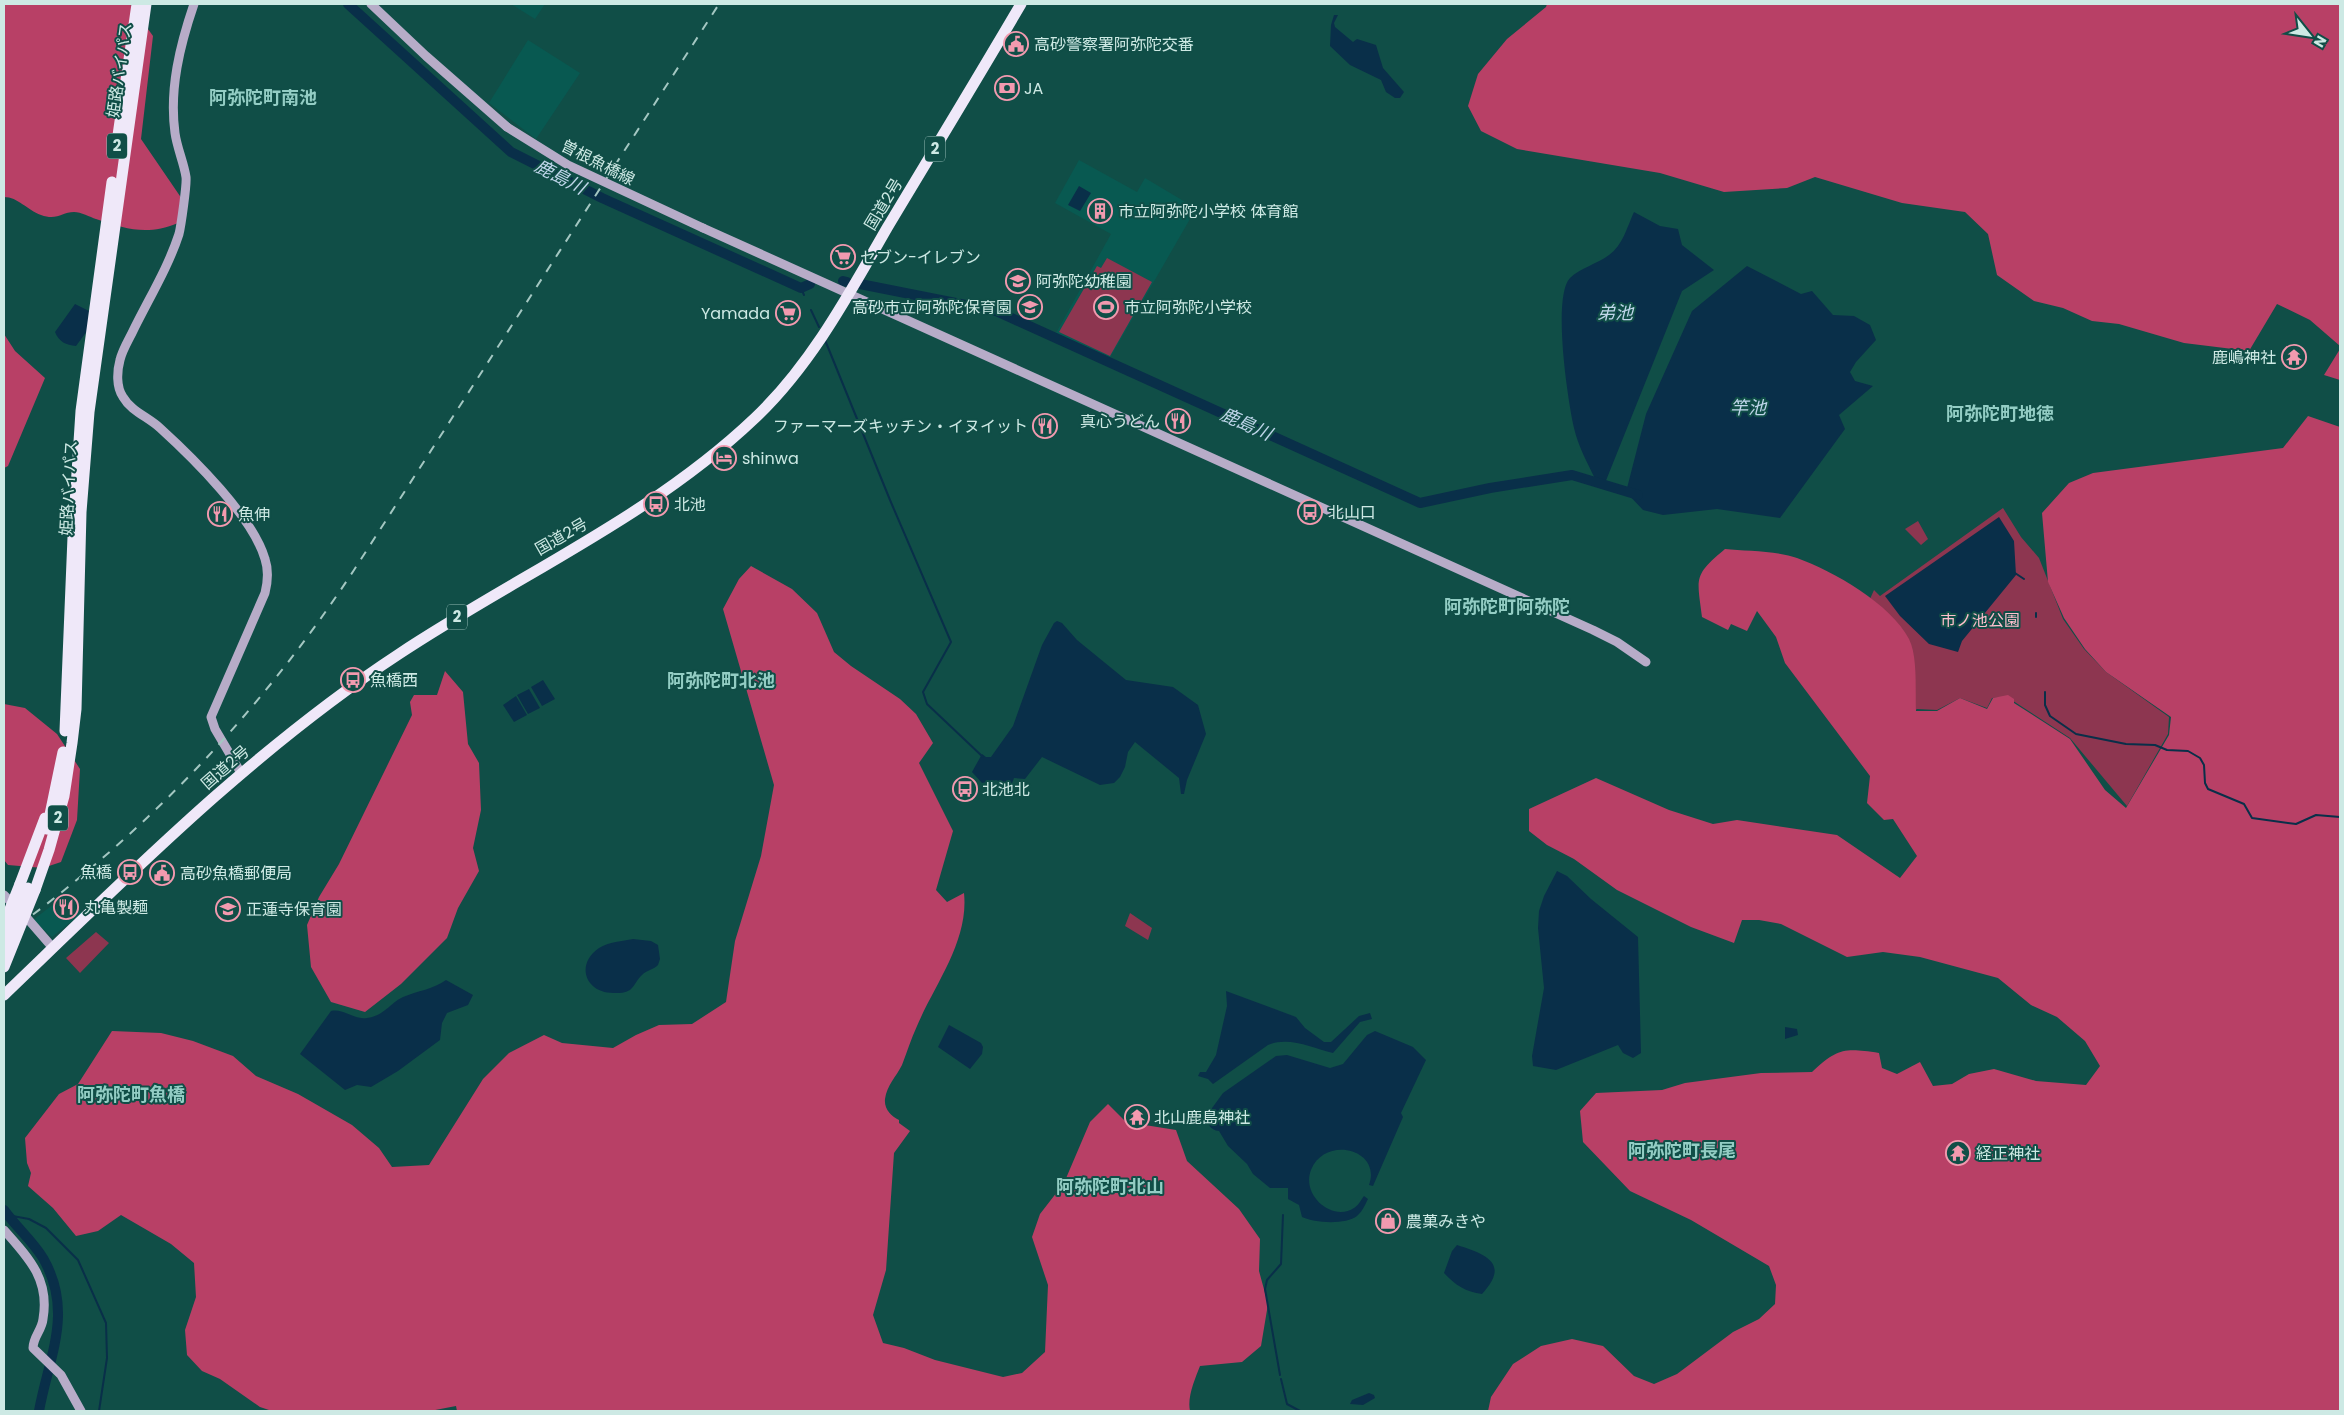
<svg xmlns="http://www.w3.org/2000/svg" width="2344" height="1415" font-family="Poppins,'Noto Sans JP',sans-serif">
  <rect width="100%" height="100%" fill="#104e47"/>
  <!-- built -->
  <path fill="#085951" d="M 511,4 L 545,4 L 535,19 Z
    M 528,40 L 580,73 L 536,139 L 489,103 Z
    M 1079,160 L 1137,192 L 1145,178 L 1192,206 L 1194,212 L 1110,358 L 1056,333 L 1111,234 L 1055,203 Z
    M 64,896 L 82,913 L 52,937 L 33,920 Z"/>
  <!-- green -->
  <path fill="#8d3650" d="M 1107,258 L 1152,282 L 1110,356 L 1059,332 L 1097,266 L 1101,268 Z
    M 2003,508 L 2021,537 L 2039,558 L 2063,619 L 2084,649 L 2106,672 L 2169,717 L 2168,734 L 2127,806 L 2070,738 L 2007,697 L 1992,698 L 1987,708 L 1960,698 L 1937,710 L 1917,709 L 1912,712 L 1870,599 L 1874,590 L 1880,596 Z
    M 1918,521 L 1928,539 L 1921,545 L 1905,529 Z
    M 1130,913 L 1152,928 L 1148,940 L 1125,926 Z
    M 96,932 L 109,943 L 80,973 L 66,958 Z"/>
  <!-- forest -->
  <path fill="#b84066" d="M 4,4 L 130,4 L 153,36 L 141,139 L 182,199 L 178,223 C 147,236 126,229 96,219 C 90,217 81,212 74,212 C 62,212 57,221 41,215 C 27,210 18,197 4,197 Z
    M 1547,4 L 2340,4 L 2340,346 L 2310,320 L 2277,304 L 2249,351 L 2184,343 L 2119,324 L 2092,321 L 2063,308 L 2034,301 L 1997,275 L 1988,234 L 1965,212 L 1902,203 L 1815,177 L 1787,188 L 1724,192 L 1660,173 L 1517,149 L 1481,131 L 1468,106 L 1478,74 L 1507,39 L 1546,7 Z
    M 4,334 L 15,351 L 45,378 L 8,466 L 4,468 Z
    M 2340,349 L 2340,380 L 2324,375 Z
    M 2308,416 L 2340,427 L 2340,1411 L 1488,1411 L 1491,1397 L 1513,1364 L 1541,1346 L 1572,1339 L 1603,1346 L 1634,1376 L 1654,1384 L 1677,1374 L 1733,1332 L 1759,1319 L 1775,1304 L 1776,1285 L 1769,1266 L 1691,1220 L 1630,1191 L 1583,1142 L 1580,1111 L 1596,1093 L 1662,1090 L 1685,1083 L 1761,1073 L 1812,1072 C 1838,1048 1844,1048 1879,1053 L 1882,1068 L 1897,1074 L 1920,1062 L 1933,1086 L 1952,1084 L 1969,1074 L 1994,1069 L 2036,1081 L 2086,1085 L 2100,1066 L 2085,1041 L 2057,1017 L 2031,1005 L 1998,978 L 1920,957 L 1883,952 L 1847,957 L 1781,924 L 1759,920 L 1742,920 L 1734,943 L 1691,927 L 1617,890 L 1574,859 L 1547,845 L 1529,831 L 1529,809 L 1596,778 L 1669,810 L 1713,824 L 1737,820 L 1837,835 L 1900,878 L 1917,856 L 1893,819 L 1884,820 L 1867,803 L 1870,776 L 1785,663 L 1776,637 L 1757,611 L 1747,631 L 1731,624 L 1728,630 L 1702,617 C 1697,577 1693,576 1725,549 C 1745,551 1779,551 1797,558 C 1833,571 1891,604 1909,639 C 1918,657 1915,691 1916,711 L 1937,711 L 1960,698 L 1987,709 L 1993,698 L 2008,695 L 2014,699 L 2014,703 L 2070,739 L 2105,790 L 2126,808 L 2169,735 L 2171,717 L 2106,672 L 2085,649 L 2064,618 L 2048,582 L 2042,513 L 2069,483 L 2093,473 L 2283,448 Z
    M 751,566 L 792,589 L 817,613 L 834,652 L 851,666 L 900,699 L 916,714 L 933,743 L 919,763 L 953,831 L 936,890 L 947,902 L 964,893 C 969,941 935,984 917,1026 C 911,1039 907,1052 902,1065 C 896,1077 887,1085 885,1099 C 884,1109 891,1116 899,1120 L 899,1123 L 910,1131 L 894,1153 L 886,1270 L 873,1315 L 883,1343 L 904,1348 L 935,1360 L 1003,1377 L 1022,1373 L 1045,1352 L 1048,1285 L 1032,1237 L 1040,1214 L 1064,1183 L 1090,1122 L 1108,1104 L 1126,1122 L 1176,1130 L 1187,1161 L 1239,1209 L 1260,1239 L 1259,1271 L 1268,1304 L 1261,1346 L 1242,1362 L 1200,1366 C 1195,1379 1187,1397 1190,1411 L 457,1411 L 456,1406 L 430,1411 L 272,1411 L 260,1407 L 220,1379 L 202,1371 L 187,1355 L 185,1330 L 196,1297 L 194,1263 L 171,1244 L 121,1215 L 98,1231 L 76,1236 L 53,1208 L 28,1186 L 31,1173 L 27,1163 L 25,1138 L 59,1094 L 78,1084 L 112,1031 L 161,1033 L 193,1041 L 233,1056 L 256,1076 L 298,1094 L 352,1125 L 379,1148 L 392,1167 L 429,1165 L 483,1079 L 509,1053 L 544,1035 L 562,1043 L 613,1048 L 636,1035 L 659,1025 L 692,1024 L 726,1002 L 735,941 L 761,856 L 774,785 L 723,609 L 739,579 Z
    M 445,671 L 463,692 L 468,744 L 479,763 L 481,810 L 473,848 L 479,871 L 458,908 L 447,938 L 401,984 L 365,1012 L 331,1002 L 311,967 L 307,925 L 319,897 L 339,864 L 412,715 L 410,702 L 414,695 L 437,695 Z
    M 4,704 L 25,708 L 57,734 L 80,769 L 77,820 L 61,862 L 43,868 L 8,865 L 4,860 Z"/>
  <!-- water -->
  <path fill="#092f49" d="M 1334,15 L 1338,15 L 1334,23 L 1335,27 L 1353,42 L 1357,39 L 1376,45 L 1383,68 L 1404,92 L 1400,98 L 1395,98 L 1386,92 L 1381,80 L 1350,65 L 1330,46 L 1331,25 Z
    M 1079,186 L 1091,193 L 1080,211 L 1068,205 Z
    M 1634,212 L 1660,226 L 1678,229 L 1682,245 L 1714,270 L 1682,291 L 1605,483 L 1596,481 C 1588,464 1578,446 1574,428 C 1568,402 1552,297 1570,278 C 1580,268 1597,264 1609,255 C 1623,245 1627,227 1634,212 Z
    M 1747,266 L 1801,294 L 1812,291 L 1833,315 L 1854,316 L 1870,325 L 1876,340 L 1856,362 L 1850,372 L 1855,381 L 1873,386 L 1839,415 L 1845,429 L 1780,518 L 1717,509 L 1663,515 L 1643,510 L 1626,492 L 1646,414 L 1692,311 Z
    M 75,304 L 89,311 L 87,331 L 76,346 C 66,345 59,342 55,332 Z
    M 1999,517 L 2014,541 L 2016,575 L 1962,641 L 1958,652 L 1929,644 L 1900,616 L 1885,596 Z
    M 1057,621 L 1062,623 L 1077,640 L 1126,680 L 1173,687 L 1198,705 L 1206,734 L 1187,780 L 1184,794 L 1181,794 L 1179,778 L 1135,742 L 1128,752 L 1125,767 L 1120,777 L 1114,783 L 1100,785 L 1042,757 L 1025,779 L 1014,778 L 1011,786 L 996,780 L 982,783 L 972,772 L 982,754 L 986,757 L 991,757 L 1013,726 L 1042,645 L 1054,623 Z
    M 543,680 L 555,699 L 542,706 L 531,687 Z
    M 529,689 L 540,708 L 528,714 L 517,695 Z
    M 516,696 L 527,715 L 514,722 L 503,705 Z
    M 1557,871 L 1567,876 L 1591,899 L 1638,937 L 1641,1053 L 1633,1058 L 1623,1053 L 1618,1045 L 1556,1070 L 1533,1066 L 1532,1056 L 1544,988 L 1538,928 L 1539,911 L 1544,896 Z
    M 633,939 L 651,941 L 658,945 L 660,959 L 658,965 C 653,970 647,970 642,975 C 637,979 635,986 630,990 C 625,993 620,993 615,993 C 585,994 575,964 599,948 C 609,942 622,941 633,939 Z
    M 446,980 L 473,995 L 468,1005 L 447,1013 L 442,1023 L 440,1040 L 398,1071 L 371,1087 L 357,1085 L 345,1090 L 300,1054 L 331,1011 C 343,1008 354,1020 367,1018 C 384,1016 390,1003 403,997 C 417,991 434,989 446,980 Z
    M 1226,991 L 1296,1017 L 1305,1028 L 1324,1042 L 1331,1042 L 1359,1016 L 1370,1013 L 1372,1019 L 1360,1022 L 1333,1053 C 1312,1048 1289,1036 1268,1045 L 1213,1084 L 1208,1079 L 1198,1076 L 1200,1072 L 1206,1072 L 1216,1055 L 1227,1006 Z
    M 949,1025 L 981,1043 L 983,1047 L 982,1054 L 970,1069 L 938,1047 Z
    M 1785,1027 L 1797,1029 L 1798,1035 L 1785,1039 Z
    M 1375,1031 L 1413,1047 L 1426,1060 L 1401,1113 L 1403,1117 L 1373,1186 L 1369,1185 C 1382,1149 1325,1135 1311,1170 C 1301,1196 1333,1222 1354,1208 C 1358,1206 1361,1200 1364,1196 L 1368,1199 C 1365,1205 1362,1212 1357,1216 C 1346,1225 1314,1223 1302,1217 L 1299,1205 L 1288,1199 L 1288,1188 L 1270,1188 L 1253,1174 L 1247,1164 L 1228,1146 L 1219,1131 C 1210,1130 1207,1124 1207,1115 L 1223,1093 L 1276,1056 L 1287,1055 L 1330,1068 L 1343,1064 L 1367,1035 Z
    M 1457,1245 C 1485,1254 1511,1263 1482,1294 C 1466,1292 1455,1285 1444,1273 L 1452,1251 Z
    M 1369,1393 L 1374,1395 L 1375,1398 L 1363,1405 L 1350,1404 L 1352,1400 Z"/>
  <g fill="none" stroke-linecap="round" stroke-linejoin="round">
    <!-- stream -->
    <path stroke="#092f49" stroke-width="2" d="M 801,288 L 804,295
      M 811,310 L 819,327
      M 825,340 L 890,500 L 951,642 L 923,692 L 927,704 L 983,757
      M 2015,573 L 2024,579
      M 2036,613 L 2036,617
      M 2045,692 L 2045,705 L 2050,716 L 2076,734 L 2126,744 L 2155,745 L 2167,750 L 2188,751 L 2200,758 L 2204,765 L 2205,783 L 2208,789 L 2244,804 L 2252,818 L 2296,824 L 2316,815 L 2340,817
      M 7,1215 L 29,1219 L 46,1228 L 78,1260 L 106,1323 L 107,1358 L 99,1411
      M 1280,1375 L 1265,1289 L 1267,1280 L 1281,1264 L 1283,1215
      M 1281,1379 L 1287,1404 L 1300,1411"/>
    <!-- river -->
    <path stroke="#092f49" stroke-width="10" d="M 348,4 L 511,152 L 602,198 L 801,288 L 810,284
      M 843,281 L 847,282
      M 860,284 L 996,311 L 1420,503 L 1490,488 L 1572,475 L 1638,495
      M 4,1210 C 16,1227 32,1240 43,1258 C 74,1312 49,1356 39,1411"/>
    <!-- secondary -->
    <path stroke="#b7acc8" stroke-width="9" d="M 194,4 C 180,45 169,89 175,133 C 177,148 184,163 186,177 C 187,184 181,226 179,234 C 168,268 148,300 132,333 C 128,341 122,351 120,360 C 117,371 116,387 123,397 C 131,411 148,417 160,428 C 193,458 253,517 265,559 C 269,571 268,581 265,593 L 211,717 L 215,729 L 241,773
      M 371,4 L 426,56 L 507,127
      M 703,228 L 1593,630 L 1617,642 L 1646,662
      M 4,895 L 27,918 L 53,948
      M 4,1230 C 28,1257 50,1279 43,1319 C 42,1330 33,1337 33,1348 L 61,1375 L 81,1411"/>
    <!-- highway -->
    <path stroke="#efe8f9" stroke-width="11" d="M 116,149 L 137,4
      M 74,519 L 81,411 L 112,182
      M 65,731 L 73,537
      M 47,829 L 63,752
      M 20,884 L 45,818
      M 35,890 L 49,850 L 64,796 L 72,743 L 76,709 L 81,512 L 89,412 L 146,4
      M 4,995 C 128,876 254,749 399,654 C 518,575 651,517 755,418 C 811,365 849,294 887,228 C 932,153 977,79 1021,4"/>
    <!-- rail -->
    <path stroke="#a4c7c2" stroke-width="2" stroke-dasharray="9 9" stroke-linecap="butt" d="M 4,936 C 143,836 260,713 354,570 L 719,4"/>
    <!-- secondary-bridge -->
    <path stroke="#b7acc8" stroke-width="9" d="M 507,127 L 568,165 L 703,228"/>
    <!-- highway-bridge -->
    <path stroke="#efe8f9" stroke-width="11" d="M 4,924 L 20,884
      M 4,945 L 28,888
      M 4,967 L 35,890"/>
  </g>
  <!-- icons -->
  <defs>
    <symbol id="civic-ring" viewBox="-11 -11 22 22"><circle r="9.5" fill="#104e47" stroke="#f29aaf" stroke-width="1.5"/><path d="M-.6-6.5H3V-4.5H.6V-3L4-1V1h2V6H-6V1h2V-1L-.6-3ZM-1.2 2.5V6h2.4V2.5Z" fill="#f29aaf"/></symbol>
    <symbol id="bank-ring" viewBox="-11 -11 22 22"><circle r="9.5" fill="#104e47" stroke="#f29aaf" stroke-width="1.5"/><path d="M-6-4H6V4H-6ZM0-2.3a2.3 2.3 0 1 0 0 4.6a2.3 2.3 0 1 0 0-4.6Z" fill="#f29aaf"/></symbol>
    <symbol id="building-ring" viewBox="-11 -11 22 22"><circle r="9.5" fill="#104e47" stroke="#f29aaf" stroke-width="1.5"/><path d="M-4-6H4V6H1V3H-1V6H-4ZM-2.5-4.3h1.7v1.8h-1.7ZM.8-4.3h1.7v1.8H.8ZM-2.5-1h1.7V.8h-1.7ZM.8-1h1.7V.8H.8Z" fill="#f29aaf"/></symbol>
    <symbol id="supermarket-ring" viewBox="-11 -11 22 22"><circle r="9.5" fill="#104e47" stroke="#f29aaf" stroke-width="1.5"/><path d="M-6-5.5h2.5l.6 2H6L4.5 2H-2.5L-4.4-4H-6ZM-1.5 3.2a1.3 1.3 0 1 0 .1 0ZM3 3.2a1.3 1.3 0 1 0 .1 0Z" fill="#f29aaf"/></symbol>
    <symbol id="school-ring" viewBox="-11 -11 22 22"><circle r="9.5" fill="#104e47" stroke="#f29aaf" stroke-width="1.5"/><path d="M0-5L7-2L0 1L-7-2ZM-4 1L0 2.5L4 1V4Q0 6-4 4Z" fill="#f29aaf"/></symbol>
    <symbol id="stadium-ring" viewBox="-11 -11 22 22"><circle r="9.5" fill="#104e47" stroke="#f29aaf" stroke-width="1.5"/><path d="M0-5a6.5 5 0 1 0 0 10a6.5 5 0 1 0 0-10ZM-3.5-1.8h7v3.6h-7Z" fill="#f29aaf"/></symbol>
    <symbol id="temple-ring" viewBox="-11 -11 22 22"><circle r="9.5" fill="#104e47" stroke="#f29aaf" stroke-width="1.5"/><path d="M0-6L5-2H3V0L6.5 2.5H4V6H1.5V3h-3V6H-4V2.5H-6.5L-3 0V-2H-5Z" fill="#f29aaf"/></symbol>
    <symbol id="restaurant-ring" viewBox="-11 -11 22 22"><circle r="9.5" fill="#104e47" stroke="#f29aaf" stroke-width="1.5"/><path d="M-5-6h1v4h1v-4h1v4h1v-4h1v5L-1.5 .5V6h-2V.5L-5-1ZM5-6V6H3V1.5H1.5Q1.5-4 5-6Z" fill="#f29aaf"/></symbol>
    <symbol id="hotel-ring" viewBox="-11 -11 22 22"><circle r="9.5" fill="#104e47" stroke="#f29aaf" stroke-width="1.5"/><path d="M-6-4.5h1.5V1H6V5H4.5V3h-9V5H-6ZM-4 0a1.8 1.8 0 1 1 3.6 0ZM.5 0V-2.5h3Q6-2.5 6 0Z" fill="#f29aaf"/></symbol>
    <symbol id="bus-ring" viewBox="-11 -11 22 22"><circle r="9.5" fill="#104e47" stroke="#f29aaf" stroke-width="1.5"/><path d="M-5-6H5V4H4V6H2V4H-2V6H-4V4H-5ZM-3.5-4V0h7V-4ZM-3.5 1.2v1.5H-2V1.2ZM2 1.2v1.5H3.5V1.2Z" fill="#f29aaf"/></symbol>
    <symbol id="shop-ring" viewBox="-11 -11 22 22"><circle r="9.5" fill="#104e47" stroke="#f29aaf" stroke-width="1.5"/><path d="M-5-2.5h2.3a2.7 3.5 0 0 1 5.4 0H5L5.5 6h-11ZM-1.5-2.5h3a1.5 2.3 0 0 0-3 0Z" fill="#f29aaf"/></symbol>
  </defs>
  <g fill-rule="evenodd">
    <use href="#civic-ring" x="1002" y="30" width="28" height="28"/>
    <use href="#bank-ring" x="993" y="74" width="28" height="28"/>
    <use href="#building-ring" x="1086" y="197" width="28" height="28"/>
    <use href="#supermarket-ring" x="829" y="243" width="28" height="28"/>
    <use href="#school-ring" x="1004" y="267" width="28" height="28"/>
    <use href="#school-ring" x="1016" y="293" width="28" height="28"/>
    <use href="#stadium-ring" x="1092" y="293" width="28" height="28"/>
    <use href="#supermarket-ring" x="774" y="299" width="28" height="28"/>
    <use href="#temple-ring" x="2280" y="343" width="28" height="28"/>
    <use href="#restaurant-ring" x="1164" y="407" width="28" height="28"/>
    <use href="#restaurant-ring" x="1031" y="412" width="28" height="28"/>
    <use href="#hotel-ring" x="710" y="444" width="28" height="28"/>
    <use href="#bus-ring" x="642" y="490" width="28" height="28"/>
    <use href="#bus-ring" x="1296" y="498" width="28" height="28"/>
    <use href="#restaurant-ring" x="206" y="500" width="28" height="28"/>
    <use href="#bus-ring" x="339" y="666" width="28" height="28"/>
    <use href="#bus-ring" x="951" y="775" width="28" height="28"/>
    <use href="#bus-ring" x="116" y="858" width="28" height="28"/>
    <use href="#civic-ring" x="148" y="859" width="28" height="28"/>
    <use href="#restaurant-ring" x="52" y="893" width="28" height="28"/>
    <use href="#school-ring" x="214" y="895" width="28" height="28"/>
    <use href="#temple-ring" x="1123" y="1103" width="28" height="28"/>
    <use href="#temple-ring" x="1944" y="1139" width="28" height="28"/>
    <use href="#shop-ring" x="1374" y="1207" width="28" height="28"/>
  </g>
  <g text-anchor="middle" stroke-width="4" stroke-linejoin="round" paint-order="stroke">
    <!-- shield labels -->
    <g fill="#104e47" stroke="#94bab5" stroke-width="1">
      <rect x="107" y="133.5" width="20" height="25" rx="4"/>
      <rect x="925" y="136.5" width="20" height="25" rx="4"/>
      <rect x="447" y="604.5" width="20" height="25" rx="4"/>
      <rect x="48" y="805.5" width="20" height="25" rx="4"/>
    </g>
    <g font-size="15" font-weight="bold" fill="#cde9e4">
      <text x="117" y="151">2</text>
      <text x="935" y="154">2</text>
      <text x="457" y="622">2</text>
      <text x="58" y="823">2</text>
    </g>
    <!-- poi labels -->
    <g font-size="16" fill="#cde9e4" stroke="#104e47" text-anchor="start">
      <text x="1034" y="50">高砂警察署阿弥陀交番</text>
      <text x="1024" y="94">JA</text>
      <text x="1118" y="217">市立阿弥陀小学校 体育館</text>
      <text x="860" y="263">セブン-イレブン</text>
      <text x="1036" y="287">阿弥陀幼稚園</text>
      <text x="1012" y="313" text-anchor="end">高砂市立阿弥陀保育園</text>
      <text x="1124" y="313">市立阿弥陀小学校</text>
      <text x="770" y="319" text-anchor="end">Yamada</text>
      <text x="2276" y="363" text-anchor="end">鹿嶋神社</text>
      <text x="1160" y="427" text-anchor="end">真心うどん</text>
      <text x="1028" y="432" text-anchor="end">ファーマーズキッチン・イヌイット</text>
      <text x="742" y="464">shinwa</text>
      <text x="674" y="510">北池</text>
      <text x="1328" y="518">北山口</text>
      <text x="238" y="520">魚伸</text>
      <text x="370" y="686">魚橋西</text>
      <text x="982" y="795">北池北</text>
      <text x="112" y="878" text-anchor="end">魚橋</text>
      <text x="180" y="879">高砂魚橋郵便局</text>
      <text x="84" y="913">丸亀製麺</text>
      <text x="246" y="915">正蓮寺保育園</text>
      <text x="1154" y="1123">北山鹿島神社</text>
      <text x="1976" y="1159">経正神社</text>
      <text x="1406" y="1227">農菓みきや</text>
    </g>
    <!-- street labels -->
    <g font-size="16" fill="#cde9e4" stroke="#104e47">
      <text transform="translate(119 70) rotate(-82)" y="6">姫路バイパス</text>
      <text transform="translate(598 162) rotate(27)" y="6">曽根魚橋線</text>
      <text transform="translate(883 204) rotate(-59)" y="6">国道2号</text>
      <text transform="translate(68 488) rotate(-87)" y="6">姫路バイパス</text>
      <text transform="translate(561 536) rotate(-30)" y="6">国道2号</text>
      <text transform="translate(225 767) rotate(-41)" y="6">国道2号</text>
    </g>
    <!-- park labels -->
    <g font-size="16" fill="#febfcd" stroke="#104e47">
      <text x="1980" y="626">市ノ池公園</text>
    </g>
    <!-- neighbourhood labels -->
    <g font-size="18" font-weight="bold" fill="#93cdc4" stroke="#104e47">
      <text x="263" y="104">阿弥陀町南池</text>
      <text x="2000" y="420">阿弥陀町地徳</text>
      <text x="1507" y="613">阿弥陀町阿弥陀</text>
      <text x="721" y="687">阿弥陀町北池</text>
      <text x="131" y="1101">阿弥陀町魚橋</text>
      <text x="1682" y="1157">阿弥陀町長尾</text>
      <text x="1110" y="1193">阿弥陀町北山</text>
    </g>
    <!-- water labels -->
    <g font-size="18" font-style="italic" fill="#bfd6ea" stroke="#104e47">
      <text transform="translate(560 177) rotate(27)" y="6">鹿島川</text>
      <text x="1615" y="319">弟池</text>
      <text x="1748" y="414">竿池</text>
      <text transform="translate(1246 424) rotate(24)" y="6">鹿島川</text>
    </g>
  </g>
  <!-- border -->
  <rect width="2344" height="1415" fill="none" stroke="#cde9e4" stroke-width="10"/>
  <!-- north arrow -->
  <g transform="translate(2309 35) rotate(120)" stroke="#104e47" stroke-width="4" paint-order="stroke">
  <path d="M0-4L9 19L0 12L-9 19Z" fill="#cde9e4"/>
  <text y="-8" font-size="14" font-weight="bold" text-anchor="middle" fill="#cde9e4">N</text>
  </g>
</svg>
